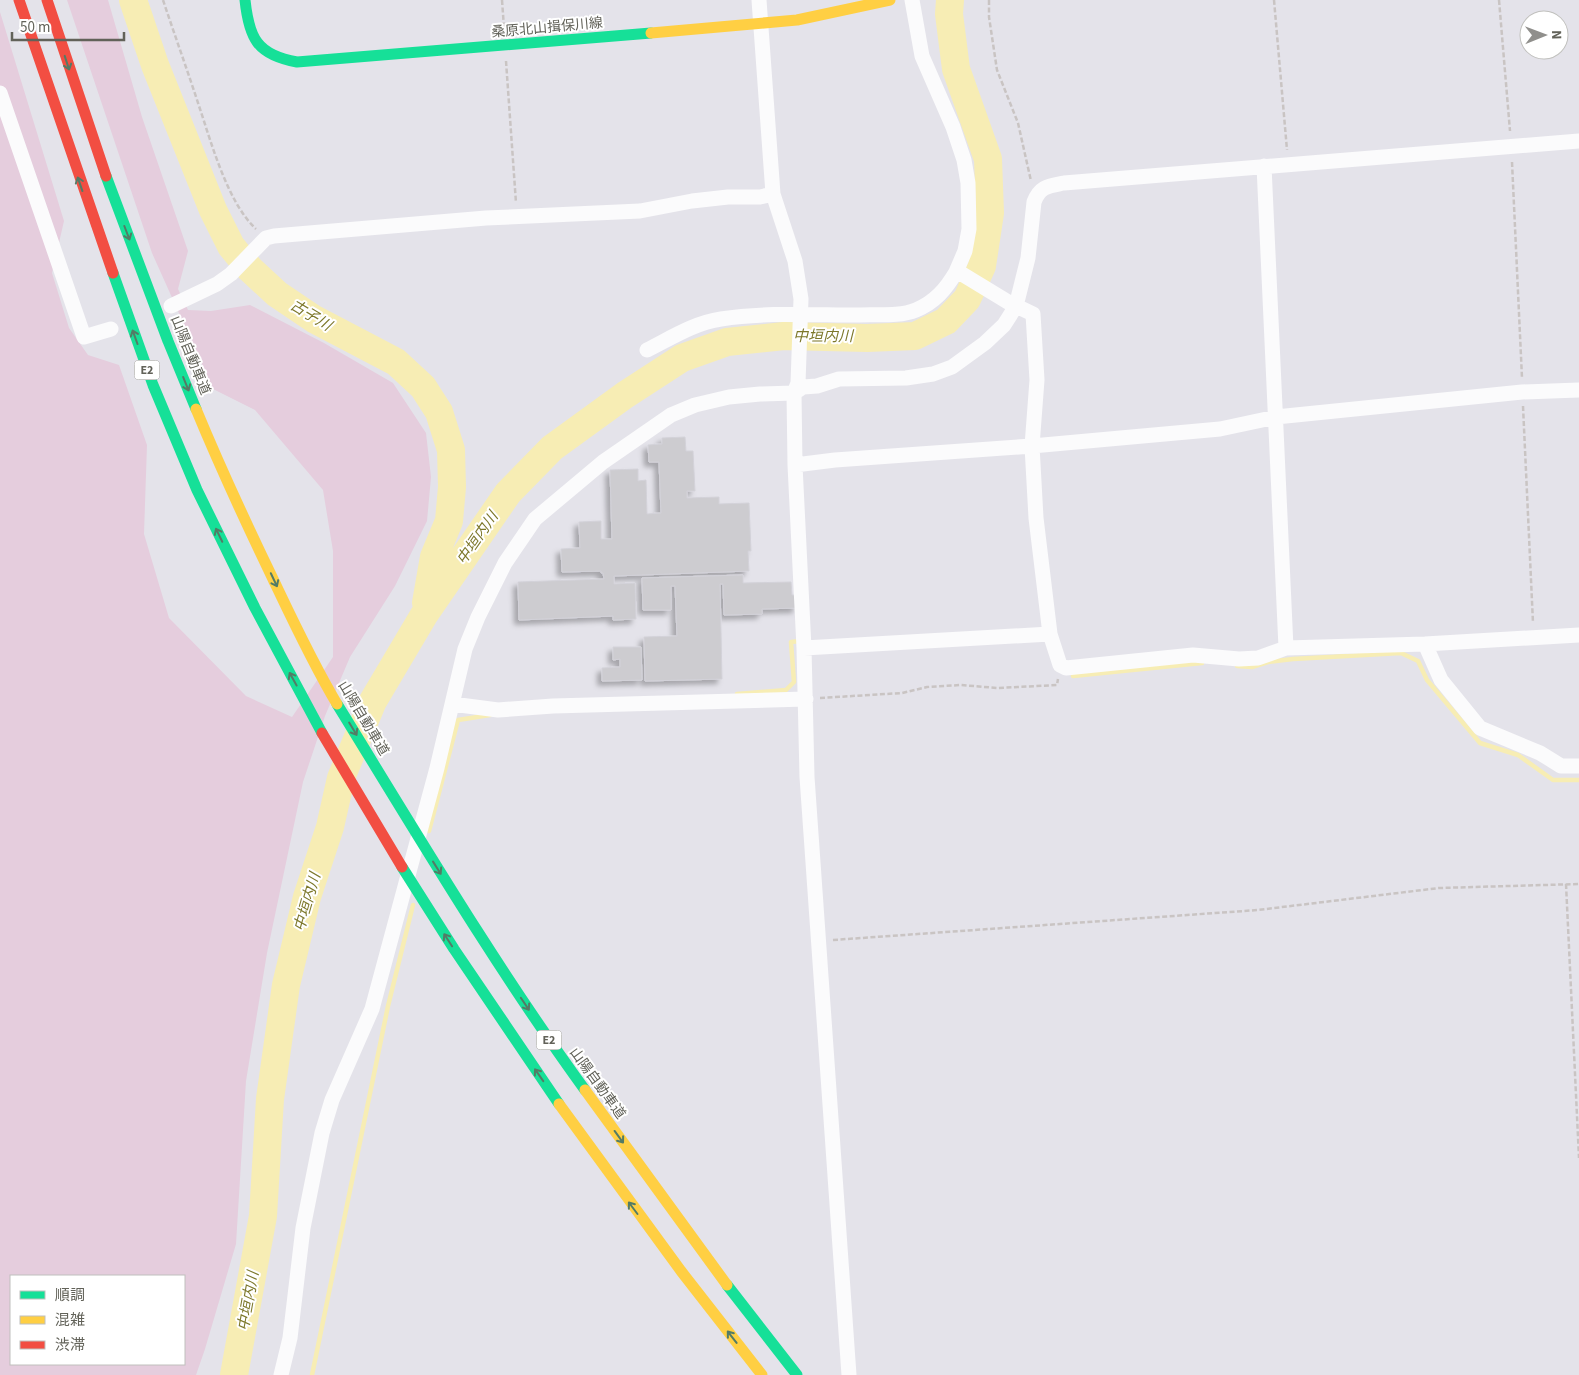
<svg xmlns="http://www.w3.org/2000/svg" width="1579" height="1375" font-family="'Source Sans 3','Noto Sans JP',sans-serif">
  <defs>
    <filter id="shadow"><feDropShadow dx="-4.5" dy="4.5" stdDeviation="2.5" flood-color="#0004"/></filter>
  </defs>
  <rect width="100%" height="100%" fill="#e4e3ea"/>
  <!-- green -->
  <path fill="#e5cddd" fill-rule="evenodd" d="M 67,0 L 108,0 L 142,117 L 188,251 L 178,289 L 188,310 L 211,311 L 250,305 L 324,343 L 393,383 L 426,433 L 431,477 L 427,521 L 395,586 L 350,657 L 325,716 L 303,782 L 267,953 L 246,1081 L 236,1244 L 205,1349 L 196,1375 L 0,1375 L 0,12 L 64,221 L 52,273 L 69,328 L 88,355 L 119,365 L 147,445 L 144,534 L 169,618 L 246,696 L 292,717 L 333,657 L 333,551 L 323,490 L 255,410 L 213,389 L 152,253 ZM 11,1276 L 184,1276 L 184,1364 L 11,1364 Z"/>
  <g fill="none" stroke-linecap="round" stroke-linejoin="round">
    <!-- stream -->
    <path stroke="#f7edb4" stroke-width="4.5" d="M 1237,666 L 1252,667 L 1268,662 L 1293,659 L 1401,653 L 1418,661 L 1427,680 L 1480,743 L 1518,755 L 1553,780 L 1579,780
      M 1073,676 L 1202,663
      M 737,694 L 786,690 L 794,682 L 791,642 L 800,641
      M 429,831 L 458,720 L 490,715
      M 312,1375 L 388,1006 L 413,905"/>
    <!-- river -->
    <path stroke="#f7edb4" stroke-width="28" d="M 133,0 L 155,65 L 213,210 L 231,246 L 250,269 L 277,294 L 314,319 L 396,362 L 423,387 L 439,412 L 451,450 L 452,487 L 449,521 L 434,557 L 426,603
      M 234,1375 L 263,1216 L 270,1099 L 286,985 L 307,897 L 330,827 L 341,778 L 373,701 L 424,615 L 508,493 L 552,448 L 625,395 L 682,358 L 727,342 L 784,336 L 867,338 L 915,336 L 946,321 L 967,299 L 982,266 L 990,213 L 988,159 L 956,69 L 949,14 L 950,0"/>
  </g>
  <!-- building -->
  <path fill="#cdccd0" stroke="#d3d2d9" filter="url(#shadow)" d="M 685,437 L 686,451 L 693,451 L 695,491 L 687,491 L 687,498 L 719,497 L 719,504 L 749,503 L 751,551 L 748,551 L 749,571 L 614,576 L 614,584 L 635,583 L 636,619 L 613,620 L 613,616 L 519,620 L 518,582 L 604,579 L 603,573 L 601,573 L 601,571 L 562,572 L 561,549 L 580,548 L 579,522 L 601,521 L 601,539 L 612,539 L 610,470 L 638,469 L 638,481 L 646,480 L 647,514 L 661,513 L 659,462 L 649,462 L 648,445 L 662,444 L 662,438 Z
    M 743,575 L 743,583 L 791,582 L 792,595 L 797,595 L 797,608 L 762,609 L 762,614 L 724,615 L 723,584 L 720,584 L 722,679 L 645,681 L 644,637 L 677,636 L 675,586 L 671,586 L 671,610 L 643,610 L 642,578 Z
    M 613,647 L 641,647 L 642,680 L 602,681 L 602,668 L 620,667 L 620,659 L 613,660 Z"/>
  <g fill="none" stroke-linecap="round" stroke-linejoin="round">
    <!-- path -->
    <path stroke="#c9c4c3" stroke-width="2.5" stroke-dasharray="5 2.5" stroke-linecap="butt" d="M 163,0 C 175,36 188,72 200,109 C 212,145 228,203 256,229
      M 502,0 L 504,28
      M 989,0 L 989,17 L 997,70 L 1018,123 L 1031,181
      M 1274,0 L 1287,150
      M 1499,0 L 1510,131
      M 506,61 L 516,203
      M 1512,162 L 1522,378
      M 1523,406 L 1533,623
      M 820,698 L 902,693 L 927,687 L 961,685 L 997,688 L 1057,685 L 1058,679
      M 1566,884 L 1579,1158
      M 833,940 L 1258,910 L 1439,888 L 1579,884"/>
    <!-- street -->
    <path stroke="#fbfbfc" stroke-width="15" d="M 759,0 L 773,194 L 795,261 L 801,299 L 798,383 L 794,393 L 795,465 L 804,648 L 807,777 L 849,1375
      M 912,0 L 922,56 L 953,127 L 964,160 L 968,183 L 969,229 L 965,251 L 956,272
      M 0,93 L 84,337 L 111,329
      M 1264,166 L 1286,648 L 1425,644 L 1579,635
      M 171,306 L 217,284 L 231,274 L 266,238 L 274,236 L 486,218 L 640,211 L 692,201 L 728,197 L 760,197 L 773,194
      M 647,350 C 671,338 694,323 721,319 C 766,312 813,315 859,315 C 876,314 899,317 916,310 C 935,302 946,289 956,272 L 962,274 L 1008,302 L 1033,314 L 1037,380 L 1032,446 L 1036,518 L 1050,634 L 1060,665 L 1066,668 L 1193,655 L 1239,659 L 1258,658 L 1286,648
      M 795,465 L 835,460 L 1032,446 L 1220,429 L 1276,417 L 1522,392 L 1579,390
      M 1425,644 L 1441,680 L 1480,728 L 1540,753 L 1561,766 L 1579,766
      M 804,648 L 1050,634
      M 452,704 L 498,710 L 553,706 L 806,699
      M 281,1375 L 290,1338 L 303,1228 L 322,1133 L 332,1100 L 372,1009 L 437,768 L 465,649 L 478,617 L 505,563 L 535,519 L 603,462 L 671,415 L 695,405 L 729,397 L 760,394 L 794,393 L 803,387 L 817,386 L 839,379 L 906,378 L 933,374 L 952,367 L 985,343 L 1004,325 L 1016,306 L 1028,258 L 1034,202 C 1040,186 1049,186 1064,183 L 1579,141"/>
    <!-- fast -->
    <path stroke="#16e098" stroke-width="11" d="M 245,0 C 249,38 257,55 297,62 L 651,33
      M 106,176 L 168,341 L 196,409
      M 113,273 L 153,385 L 197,490 L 255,608 L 322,733
      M 337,704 C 417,834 495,966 585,1090
      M 402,867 L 454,949 L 559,1104
      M 727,1285 L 797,1375"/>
    <!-- slow -->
    <path stroke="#ffcf43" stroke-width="11" d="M 651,33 L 797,20 L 890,0
      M 196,409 C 220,467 246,523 273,579 C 293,621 313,664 337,704
      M 585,1090 L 727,1285
      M 559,1104 L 681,1271 L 762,1375"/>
    <!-- jam -->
    <path stroke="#f24e42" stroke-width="11" d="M 19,0 L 113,273
      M 47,0 L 106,176
      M 322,733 L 402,867"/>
  </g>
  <!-- one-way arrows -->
  <defs><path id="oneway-shaft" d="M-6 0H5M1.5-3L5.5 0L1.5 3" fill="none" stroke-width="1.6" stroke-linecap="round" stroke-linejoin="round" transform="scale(1.25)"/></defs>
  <g stroke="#537b66">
    <use href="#oneway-shaft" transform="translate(67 63) rotate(72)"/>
    <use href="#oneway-shaft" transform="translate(80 184) rotate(-109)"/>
    <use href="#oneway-shaft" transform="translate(127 233) rotate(69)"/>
    <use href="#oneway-shaft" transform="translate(135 337) rotate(-110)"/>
    <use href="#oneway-shaft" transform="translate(186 384) rotate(68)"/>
    <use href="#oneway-shaft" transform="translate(219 535) rotate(-116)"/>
    <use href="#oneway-shaft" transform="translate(274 580) rotate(65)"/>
    <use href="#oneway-shaft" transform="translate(293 679) rotate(-119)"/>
    <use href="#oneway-shaft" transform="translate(353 729) rotate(59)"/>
    <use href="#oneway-shaft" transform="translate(437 868) rotate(58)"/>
    <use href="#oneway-shaft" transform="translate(448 940) rotate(-123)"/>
    <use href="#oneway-shaft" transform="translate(525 1004) rotate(56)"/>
    <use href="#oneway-shaft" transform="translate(539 1075) rotate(-125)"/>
    <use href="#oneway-shaft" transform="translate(619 1137) rotate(54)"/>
    <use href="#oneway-shaft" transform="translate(633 1208) rotate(-127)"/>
    <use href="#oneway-shaft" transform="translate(732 1337) rotate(-128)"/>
  </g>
  <g text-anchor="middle" stroke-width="4" stroke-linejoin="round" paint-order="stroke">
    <!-- shield labels -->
    <g fill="#fff" stroke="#91918b" stroke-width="1">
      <rect x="134.5" y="360.5" width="25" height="19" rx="4"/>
      <rect x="536.5" y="1030.5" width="25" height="19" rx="4"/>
    </g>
    <g font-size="12" font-weight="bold" fill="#626259">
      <text x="147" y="374">E2</text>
      <text x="549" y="1044">E2</text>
    </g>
    <!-- street labels -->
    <g font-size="14" fill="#626259" stroke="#fff">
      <text transform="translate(547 27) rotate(-5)" y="5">桑原北山揖保川線</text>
      <text transform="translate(191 355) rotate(68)" y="5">山陽自動車道</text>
      <text transform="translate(364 718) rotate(59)" y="5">山陽自動車道</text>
      <text transform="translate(598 1083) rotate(54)" y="5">山陽自動車道</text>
    </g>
    <!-- water labels -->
    <g font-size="15" font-style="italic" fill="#7d782b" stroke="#fff">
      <text transform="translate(311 315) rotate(31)" y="5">古子川</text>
      <text x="823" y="341">中垣内川</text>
      <text transform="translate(477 538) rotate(-55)" y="5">中垣内川</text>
      <text transform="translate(307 902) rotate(-74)" y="5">中垣内川</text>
      <text transform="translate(248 1301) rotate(-80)" y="5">中垣内川</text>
    </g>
  </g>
  <!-- legend -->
  <rect x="10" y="1275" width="175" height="90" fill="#ffffff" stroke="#c0c0bd"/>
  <rect x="20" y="1291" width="25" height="8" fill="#16e098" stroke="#c0c0bd"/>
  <text x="55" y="1300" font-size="15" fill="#626259">順調</text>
  <rect x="20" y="1316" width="25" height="8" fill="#ffcf43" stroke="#c0c0bd"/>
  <text x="55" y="1325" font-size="15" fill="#626259">混雑</text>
  <rect x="20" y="1341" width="25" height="8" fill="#f24e42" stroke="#c0c0bd"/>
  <text x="55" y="1350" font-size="15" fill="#626259">渋滞</text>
  <!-- north arrow -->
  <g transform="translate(1544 35) rotate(89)"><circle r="24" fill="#ffffff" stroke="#c0c0bd"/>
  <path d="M0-4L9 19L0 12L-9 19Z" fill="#908f8c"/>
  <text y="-8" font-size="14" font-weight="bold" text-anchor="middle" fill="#626259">N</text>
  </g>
  <!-- scale -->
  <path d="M12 32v8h112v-8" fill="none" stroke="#626259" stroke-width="2.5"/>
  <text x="20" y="32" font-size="15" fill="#626259" stroke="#ffffff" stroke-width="4" paint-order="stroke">50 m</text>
</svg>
